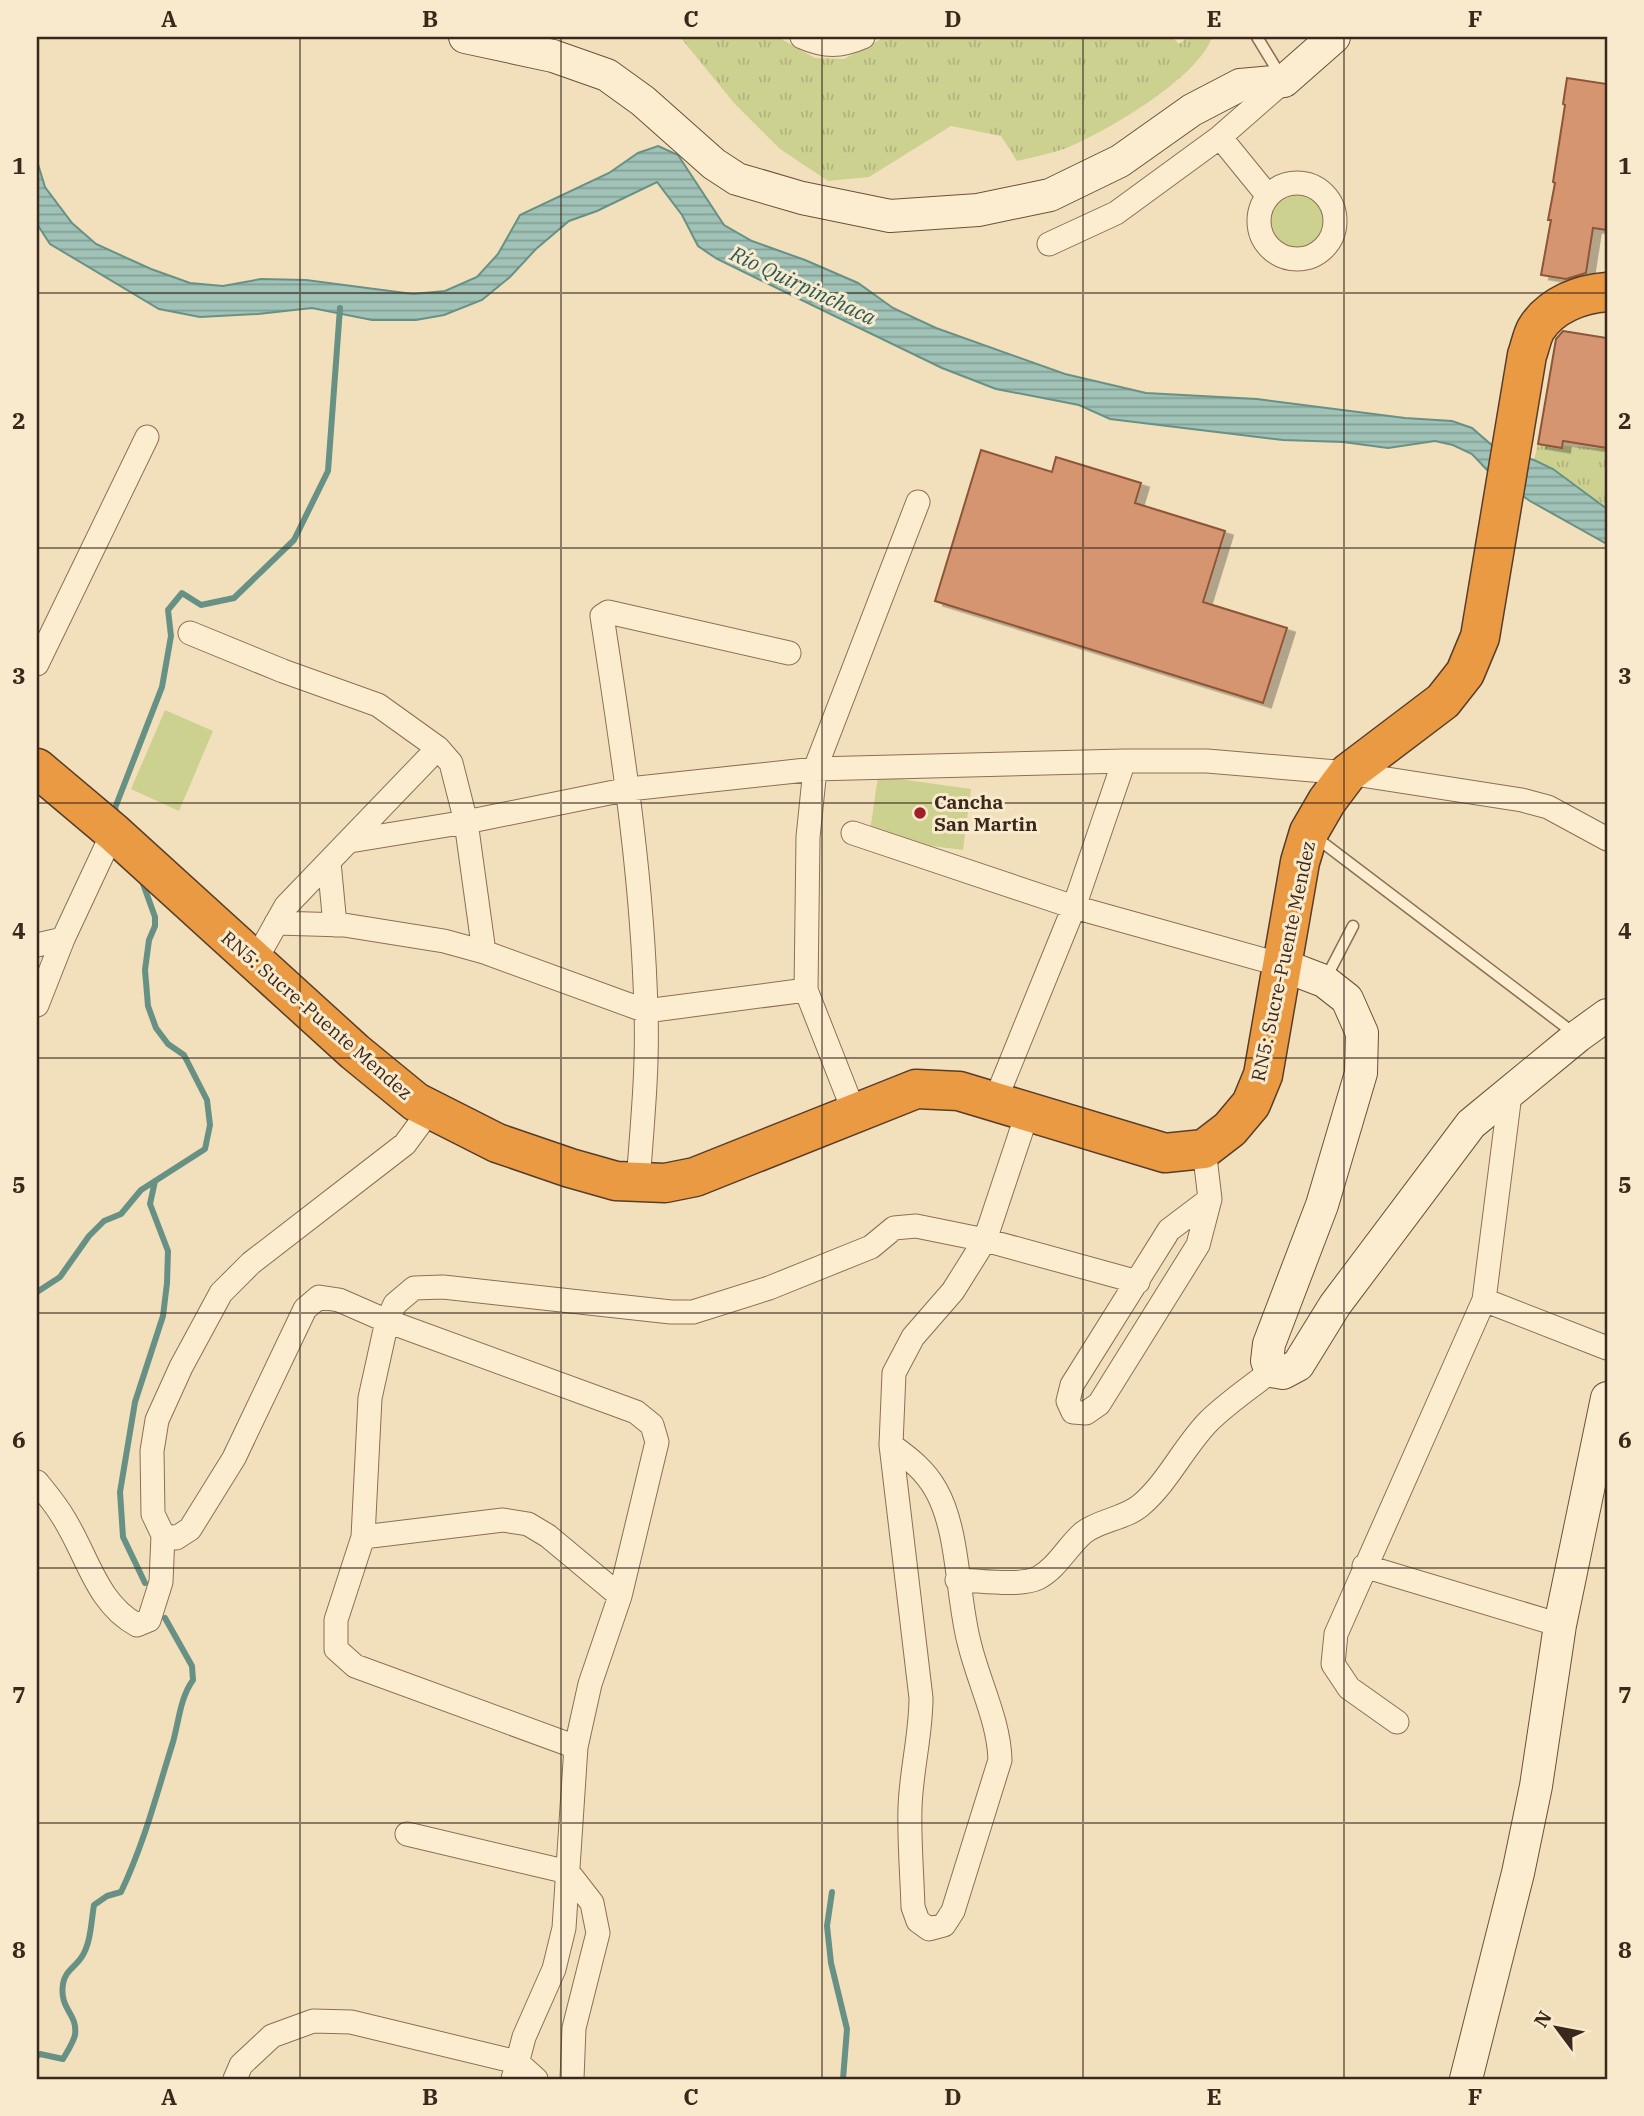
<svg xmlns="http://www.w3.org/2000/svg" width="1644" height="2116" font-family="'IBM Plex Serif',serif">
  <defs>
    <pattern id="grass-tufts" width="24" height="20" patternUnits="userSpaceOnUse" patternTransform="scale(1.75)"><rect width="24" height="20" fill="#ccd190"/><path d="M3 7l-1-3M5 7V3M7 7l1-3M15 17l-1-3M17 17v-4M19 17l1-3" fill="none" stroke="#b0b37c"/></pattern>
    <pattern id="water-rules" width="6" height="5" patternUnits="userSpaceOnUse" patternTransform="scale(1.75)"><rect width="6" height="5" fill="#a1c3b7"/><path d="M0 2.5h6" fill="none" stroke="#849e94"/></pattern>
    <filter id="shadow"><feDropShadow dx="8" dy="4.5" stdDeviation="0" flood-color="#0004"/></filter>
  </defs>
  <rect width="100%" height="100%" fill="#f2e0bd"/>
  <!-- grass -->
  <path fill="url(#grass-tufts)" d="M 680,37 L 778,37 L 815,58 L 844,59 L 885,37 L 1172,37 L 1179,44 L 1188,37 L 1212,37 C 1199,77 1109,130 1069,147 C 1053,153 1034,157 1017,161 L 1001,136 L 951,126 L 869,177 L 828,181 L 780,149 L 734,103 Z
    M 1538,444 L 1607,449 L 1607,509 L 1553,469 L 1534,460 Z"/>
  <!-- park -->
  <path fill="#ccd190" d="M1266 221a31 31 0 1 1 62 0a31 31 0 1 1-62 0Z
    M 165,710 L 213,731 L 179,811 L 131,789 Z
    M 878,776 L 971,789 L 963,850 L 869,838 Z"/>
  <!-- water -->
  <path fill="url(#water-rules)" stroke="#689185" stroke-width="2" d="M 658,146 L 678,155 L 724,225 L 752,241 L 805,260 L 858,283 L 893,308 L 936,328 L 1065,374 L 1146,393 L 1257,399 L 1405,418 L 1452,421 L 1472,428 L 1494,447 L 1534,460 L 1553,469 L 1607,509 L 1607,544 L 1530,501 L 1488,471 L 1472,454 L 1453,445 L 1435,441 L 1388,448 L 1343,442 L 1283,440 L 1110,419 L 1079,405 L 996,389 L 942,368 L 717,259 L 698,246 L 682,215 L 657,182 L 597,211 L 569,221 L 536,249 L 510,277 L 482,300 L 444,315 L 416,320 L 372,320 L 312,308 L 258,314 L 200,317 L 159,309 L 50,244 L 37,224 L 37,161 L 45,187 L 72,223 L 96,244 L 151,269 L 190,283 L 223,286 L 261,279 L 306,280 L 413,294 L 445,291 L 477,277 L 498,254 L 520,215 L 609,173 L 638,153 Z"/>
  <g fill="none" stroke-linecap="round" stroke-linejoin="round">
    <!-- stream -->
    <path stroke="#689185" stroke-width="6" d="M 117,814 L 115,808 L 162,687 L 171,636 L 168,610 L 182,593 L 201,605 L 234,598 L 294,540 L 328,471 L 340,308
      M 37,1292 L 60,1277 L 89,1236 L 104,1221 L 121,1214 L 141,1190 L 205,1149 L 210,1125 L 207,1100 L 184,1055 L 168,1044 L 156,1028 L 148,1006 L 145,970 L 149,940 L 155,926 L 155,917 L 141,878
      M 145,1583 L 123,1537 L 120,1492 L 135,1402 L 163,1316 L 167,1283 L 168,1251 L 150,1204 L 155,1181
      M 832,1892 L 827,1926 L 831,1963 L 847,2029 L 843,2079
      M 37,2056 L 40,2054 L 63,2059 C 67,2052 73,2043 75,2035 C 78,2013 59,2010 63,1984 C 65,1971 74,1968 81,1958 C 91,1944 91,1922 94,1905 L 107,1896 L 121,1892 C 144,1844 157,1793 173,1742 C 179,1721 180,1698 193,1680 L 192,1666 L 165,1618"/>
  </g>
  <!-- building -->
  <path fill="#d4956f" stroke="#8d5638" stroke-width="2" filter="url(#shadow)" d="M 1567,78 L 1607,84 L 1607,230 L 1593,228 L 1586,273 L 1566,279 L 1541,275 L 1551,220 L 1548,220 L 1555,183 L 1553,182 L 1565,105 L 1563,104 Z
    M 1563,331 L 1607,338 L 1607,448 L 1563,441 L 1562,448 L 1538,444 L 1556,339 Z
    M 981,450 L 1052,472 L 1056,457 L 1141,483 L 1135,503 L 1225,531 L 1203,602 L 1287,628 L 1263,703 L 935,601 Z"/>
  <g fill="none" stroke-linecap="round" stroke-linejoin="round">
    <defs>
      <path id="lane" d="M 1257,37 L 1282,78
        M 1314,836 L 1575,1034
        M 1326,978 L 1353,926"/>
      <path id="street" d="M 802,37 C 825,47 840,47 863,37
        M 1220,137 L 1268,196
        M1259 221a38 38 0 1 1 76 0a38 38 0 1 1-76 0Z
        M 1049,244 L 1116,213 L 1220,137 L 1284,81
        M 190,633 L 283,671 L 378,705 L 438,748 L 451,763 L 466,822 L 484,952
        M 37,664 L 147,437
        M 853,833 L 1074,907 L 1282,965
        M 350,841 L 466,822 L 629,789 L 815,769 L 1124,761 L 1207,761 L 1348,773 L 1522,800 L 1548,807 L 1607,839
        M 329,862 L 335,925
        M 276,923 L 344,925 L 444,941 L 484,952 L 646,1011 L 806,990
        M 37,945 L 63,939
        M 255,961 L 286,906 L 438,748
        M 37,1005 L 63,939 L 113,832
        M 995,1101 L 1074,907 L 1124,761
        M 430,1110 L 405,1144 L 251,1263 L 221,1293 L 181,1367 L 157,1420 L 152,1451 L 153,1514 L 163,1535 L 176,1538 L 190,1529 L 234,1458 L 305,1309 L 319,1297 L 339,1300 L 387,1321 L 636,1412 L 652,1425 L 657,1442 L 620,1596
        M 854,1112 L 806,990 L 808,837 L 815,769 L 918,502
        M 1204,1149 L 1210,1199 L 1198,1245 L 1099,1404 L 1086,1413 L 1073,1412 L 1068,1401 L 1072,1385 L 1169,1230 L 1210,1199
        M 638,1183 C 642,1126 648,1069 646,1013 C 643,879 622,747 602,616 L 608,612 L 789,653
        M 1484,1300 L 1607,1348
        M 891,1445 C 909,1458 925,1470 936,1490 C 959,1530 957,1596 969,1642 C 978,1681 999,1720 1000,1760 L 953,1911 L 944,1925 L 929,1929 L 918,1921 L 913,1907 C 912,1874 909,1841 910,1808 C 911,1771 921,1735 921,1698 L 891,1445 L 894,1373 L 913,1337 L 953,1291 L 985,1240 L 1028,1111
        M 37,1482 C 46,1493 56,1505 63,1517 C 87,1554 96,1603 137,1625 L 149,1620 L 161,1582 L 163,1535
        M 363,1537 L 503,1520 L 528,1524 L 548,1536 L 620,1596 L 590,1684 L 576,1747 L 564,1928 L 554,1969 L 524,2037 L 513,2079
        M 1364,1566 L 1560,1625
        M 957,1580 C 978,1580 1019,1587 1038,1578 C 1057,1568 1067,1547 1083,1533 C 1099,1520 1125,1519 1141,1505 C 1168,1482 1183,1448 1208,1422 C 1227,1403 1250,1388 1271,1371
        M 1397,1722 L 1349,1688 L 1333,1664 L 1336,1634 L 1484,1300 L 1510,1094
        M 576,1747 L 355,1666 L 336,1649 L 336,1620 L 363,1537 L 370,1398 L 387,1321 L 395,1304 L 414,1288 L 443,1287 L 671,1312 L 693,1312 L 769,1288 L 871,1247 L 894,1228 L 916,1226 L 985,1240 L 1138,1282
        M 407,1834 L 568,1872 L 592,1903 L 598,1933 L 574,2028 L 572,2079
        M 235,2079 L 241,2065 L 272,2036 L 313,2021 L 351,2022 L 517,2062 L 536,2079"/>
      <path id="secondary" d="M 465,37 L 553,56 L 607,75 L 643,101 L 714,164 L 737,179 L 802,198 L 890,216 L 978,210 L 1050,195 L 1120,161 L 1192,110 L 1240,85 L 1284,81 L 1334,37
        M 1282,965 L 1324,981 L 1347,999 L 1362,1033 L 1361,1073 L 1322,1205 L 1269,1344 L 1267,1361 L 1271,1371 L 1283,1373 L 1298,1365 L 1335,1305 L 1471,1124 L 1578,1036 L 1607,1015
        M 1466,2079 L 1518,1873 L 1536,1786 L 1560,1625 L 1607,1398"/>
      <path id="highway" d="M 37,768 L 113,832 L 355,1052 L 416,1102 L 497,1143 L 570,1168 L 616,1181 L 665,1183 L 695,1177 L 916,1089 L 959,1091 L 1165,1153 L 1204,1149 L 1230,1129 L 1251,1104 L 1263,1075 L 1300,862 L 1309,832 L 1327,801 L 1348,773 L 1443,701 L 1465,673 L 1480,637 L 1527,355 C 1530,347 1532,336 1536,329 C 1551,305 1580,294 1607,292"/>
    </defs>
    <!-- lane casing -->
    <use href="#lane" stroke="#8c6f54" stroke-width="13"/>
    <!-- street casing -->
    <use href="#street" stroke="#8c6f54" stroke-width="25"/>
    <!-- secondary casing -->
    <use href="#secondary" stroke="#6d5038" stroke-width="34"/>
    <!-- highway casing -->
    <use href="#highway" stroke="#583d29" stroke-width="41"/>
    <!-- lane -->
    <use href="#lane" stroke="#fcedd1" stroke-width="10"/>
    <!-- street -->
    <use href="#street" stroke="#fcedd1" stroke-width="23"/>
    <!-- secondary -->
    <use href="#secondary" stroke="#fcedd1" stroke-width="32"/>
    <!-- highway -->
    <use href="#highway" stroke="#eb9a44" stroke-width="38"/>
  </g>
  <!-- grid -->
  <path fill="none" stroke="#39281b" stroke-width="2" stroke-opacity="0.55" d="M 300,37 L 300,2079M 561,37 L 561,2079M 822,37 L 822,2079M 1083,37 L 1083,2079M 1344,37 L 1344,2079M 37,293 L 1607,293M 37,548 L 1607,548M 37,803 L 1607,803M 37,1058 L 1607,1058M 37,1313 L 1607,1313M 37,1568 L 1607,1568M 37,1823 L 1607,1823"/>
  <!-- markers -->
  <circle fill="#a01e25" stroke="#f9eacd" stroke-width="2.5" cx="920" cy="813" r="7"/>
  <g text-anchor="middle" stroke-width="6" stroke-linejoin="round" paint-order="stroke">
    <!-- poi labels -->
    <g font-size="19" font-weight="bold" fill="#39281b" stroke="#f9eacd" text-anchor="start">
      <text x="934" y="809">Cancha<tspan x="934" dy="22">San Martin</tspan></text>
    </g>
    <!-- street labels -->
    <g font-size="19" fill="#39281b" stroke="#f9eacd">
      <text transform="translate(1283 961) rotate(-78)" y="7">RN5: Sucre-Puente Mendez</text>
      <text transform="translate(317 1015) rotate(41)" y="7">RN5: Sucre-Puente Mendez</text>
    </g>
    <!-- water labels -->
    <g font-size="21" font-style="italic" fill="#285b55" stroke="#f9eacd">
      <text transform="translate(803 286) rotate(25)" y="7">Río Quirpinchaca</text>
    </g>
  </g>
  <!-- border -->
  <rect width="1644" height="2116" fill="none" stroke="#f9eacd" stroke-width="77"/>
  <!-- north arrow -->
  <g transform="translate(1557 2028) rotate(302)" stroke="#f9eacd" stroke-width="5" paint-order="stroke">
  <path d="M0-5L12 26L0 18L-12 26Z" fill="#39281b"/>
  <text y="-10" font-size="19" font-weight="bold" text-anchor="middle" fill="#39281b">N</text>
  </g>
  <rect x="38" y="38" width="1568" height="2040" fill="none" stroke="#39281b" stroke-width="2.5"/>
  <g font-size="23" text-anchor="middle" font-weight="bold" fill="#39281b">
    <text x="169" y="27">A</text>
    <text x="430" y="27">B</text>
    <text x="691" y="27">C</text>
    <text x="953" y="27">D</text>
    <text x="1214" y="27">E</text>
    <text x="1475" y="27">F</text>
    <text x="19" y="174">1</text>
    <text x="1625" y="174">1</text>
    <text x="19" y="429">2</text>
    <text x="1625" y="429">2</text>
    <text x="19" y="684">3</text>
    <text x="1625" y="684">3</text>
    <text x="19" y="939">4</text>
    <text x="1625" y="939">4</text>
    <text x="19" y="1193">5</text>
    <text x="1625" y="1193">5</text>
    <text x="19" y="1448">6</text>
    <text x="1625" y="1448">6</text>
    <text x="19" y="1703">7</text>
    <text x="1625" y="1703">7</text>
    <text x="19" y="1958">8</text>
    <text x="1625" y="1958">8</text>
    <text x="169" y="2105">A</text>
    <text x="430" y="2105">B</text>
    <text x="691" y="2105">C</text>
    <text x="953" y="2105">D</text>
    <text x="1214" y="2105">E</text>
    <text x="1475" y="2105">F</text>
  </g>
</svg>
